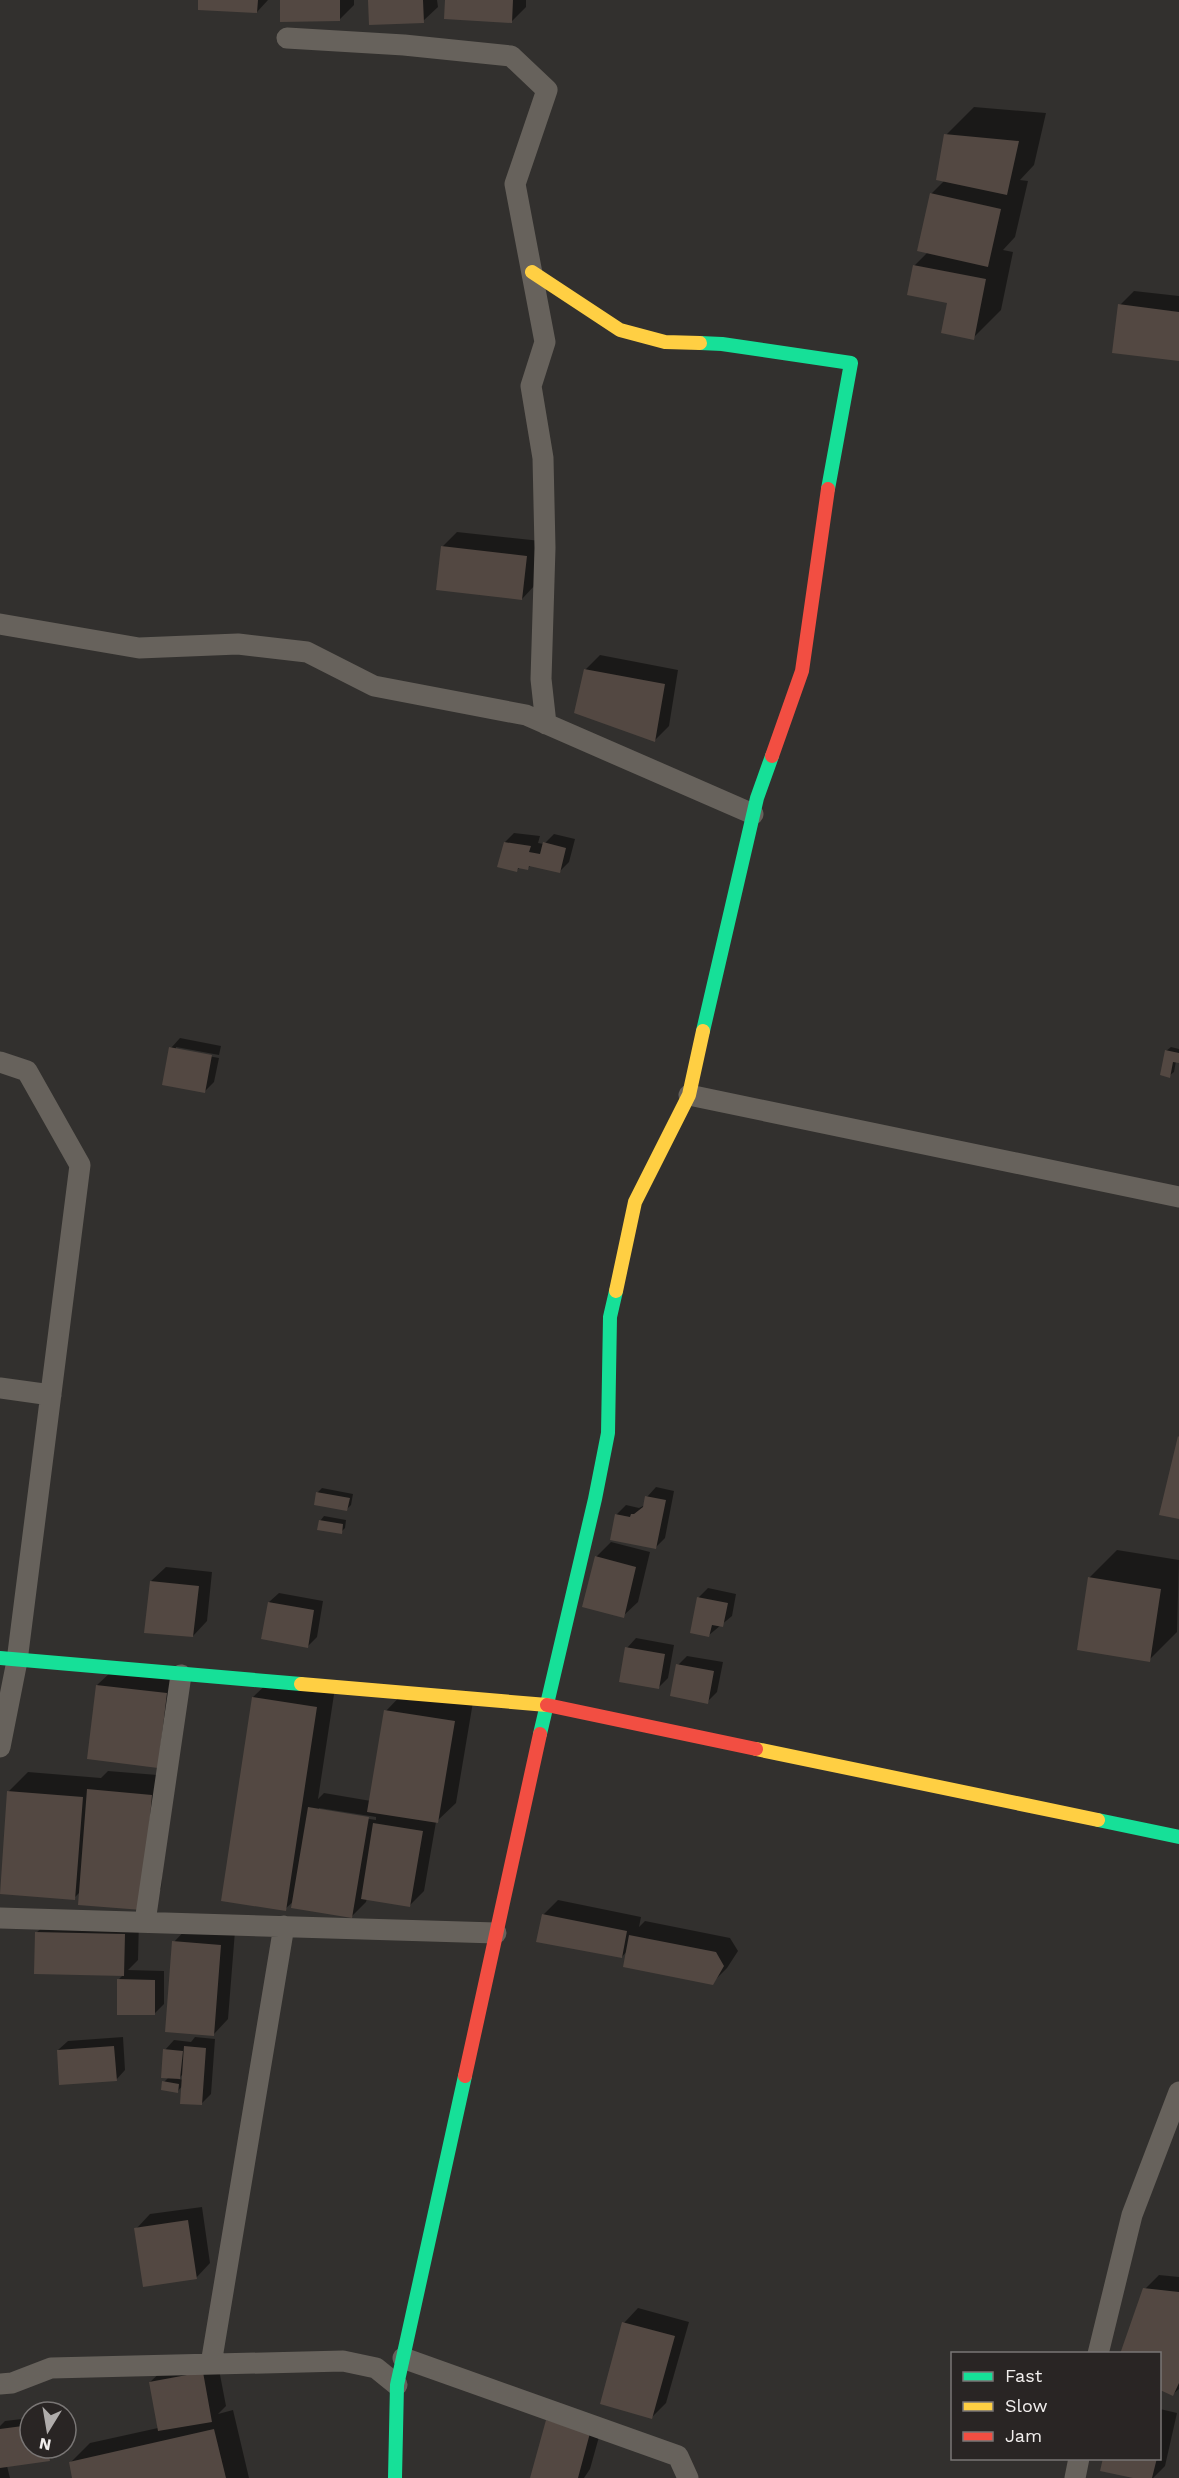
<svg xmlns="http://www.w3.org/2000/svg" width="1179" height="2478" font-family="'Work Sans',sans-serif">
  <rect width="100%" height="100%" fill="#32302e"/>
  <!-- shadow -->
  <path fill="#0007" fill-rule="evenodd" d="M 200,0 L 268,0 L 257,12 Z
    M 282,0 L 354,0 L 354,5 L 339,20 Z
    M 369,0 L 437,0 L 438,7 L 423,21 Z
    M 447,0 L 526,0 L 526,7 L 511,22 Z
    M 974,107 L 1046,113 L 1034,165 L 1020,180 L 1028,181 L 1015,237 L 1003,250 L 1013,252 L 1001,310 L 973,338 L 949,302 L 914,266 L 928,252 L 931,194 L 945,180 L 946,135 Z
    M 1134,291 L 1179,296 L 1179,359 L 1120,305 Z
    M 457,532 L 541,541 L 536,584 L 522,599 L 442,547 Z
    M 600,655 L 678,670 L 669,726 L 654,741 L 585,670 Z
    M 514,833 L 540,836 L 538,843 L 544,844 L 554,834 L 575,839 L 569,862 L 559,872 L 531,865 L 527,869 L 520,867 L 517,870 L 505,842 Z
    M 180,1038 L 221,1046 L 219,1055 L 176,1047 L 176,1050 L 219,1058 L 214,1082 L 205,1091 L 171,1048 Z
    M 1171,1047 L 1179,1049 L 1179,1062 L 1176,1061 L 1174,1072 L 1169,1076 L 1166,1051 Z
    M 656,1487 L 674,1491 L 665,1538 L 656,1547 L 616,1515 L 626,1505 L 639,1508 L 645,1505 L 647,1497 Z
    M 322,1488 L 353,1494 L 351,1505 L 347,1509 L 317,1493 Z
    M 324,1516 L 346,1520 L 345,1528 L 341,1532 L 320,1521 Z
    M 611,1542 L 650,1552 L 638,1602 L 623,1616 L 596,1557 Z
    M 1117,1550 L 1179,1560 L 1177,1632 L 1149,1660 L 1089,1578 Z
    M 166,1567 L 212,1572 L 207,1621 L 193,1636 L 151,1581 Z
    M 708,1588 L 736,1594 L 732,1616 L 709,1635 L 692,1632 L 699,1597 Z
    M 279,1593 L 323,1601 L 317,1637 L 308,1646 L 269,1602 Z
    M 636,1638 L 674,1645 L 668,1678 L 659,1687 L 627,1648 Z
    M 687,1656 L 723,1662 L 717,1692 L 707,1702 L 678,1665 Z
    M 112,1671 L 181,1679 L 157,1766 L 97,1685 Z
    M 273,1678 L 335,1688 L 318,1799 L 324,1793 L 371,1801 L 386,1711 L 405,1691 L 473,1702 L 456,1803 L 436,1822 L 424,1891 L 410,1905 L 367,1898 L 366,1902 L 351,1917 L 294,1901 L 285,1909 L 253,1697 ZM 319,1808 L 376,1817 L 376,1820 L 319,1811 Z
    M 108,1771 L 170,1776 L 161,1889 L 142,1908 L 80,1892 L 74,1898 L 8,1792 L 28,1772 L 101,1778 Z
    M 558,1900 L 641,1917 L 639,1927 L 645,1921 L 730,1938 L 738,1951 L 727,1968 L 712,1983 L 628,1950 L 622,1957 L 543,1915 Z
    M 51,1919 L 139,1920 L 138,1960 L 128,1970 L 164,1971 L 164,2004 L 154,2014 L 119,1979 L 124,1974 L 36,1933 Z
    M 188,1927 L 235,1931 L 228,2019 L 214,2034 L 174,1942 Z
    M 123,2037 L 125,2070 L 116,2080 L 58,2050 L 68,2041 Z
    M 195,2037 L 215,2039 L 211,2094 L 202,2103 L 183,2085 L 178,2091 L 164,2082 L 169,2077 L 165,2050 L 174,2040 L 191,2042 ZM 184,2073 L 184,2080 L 178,2079 Z
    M 202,2207 L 210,2263 L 196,2278 L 136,2229 L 150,2214 Z
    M 1159,2275 L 1179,2277 L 1179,2389 L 1173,2394 L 1160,2388 L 1160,2354 L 1145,2289 Z
    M 638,2308 L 689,2322 L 666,2403 L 652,2417 L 624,2323 Z
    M 217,2359 L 226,2406 L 218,2414 L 233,2410 L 249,2478 L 74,2478 L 70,2463 L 90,2443 L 158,2428 L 150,2382 L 165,2368 Z
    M 1160,2409 L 1177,2413 L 1165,2466 L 1153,2478 L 1140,2478 L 1104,2458 L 1160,2458 Z
    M 30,2418 L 30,2448 L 58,2448 L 59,2450 L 49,2460 L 7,2466 L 10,2478 L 0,2478 L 0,2426 L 5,2421 Z
    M 604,2419 L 590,2469 L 584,2478 L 531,2478 Z"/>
  <!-- building -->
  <path fill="#534842" d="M 198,0 L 258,0 L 257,13 L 198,10 Z
    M 280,0 L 340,0 L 340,21 L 280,22 Z
    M 368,0 L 423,0 L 424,23 L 369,25 Z
    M 445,0 L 513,0 L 512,23 L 444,19 Z
    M 944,134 L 1019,141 L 1007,195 L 936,180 Z
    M 930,193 L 1001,209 L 988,267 L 917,251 Z
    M 913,265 L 986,279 L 974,340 L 941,333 L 947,303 L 907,295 Z
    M 1118,304 L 1179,312 L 1179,361 L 1112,353 Z
    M 441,546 L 527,556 L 522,600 L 436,590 Z
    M 584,669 L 665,684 L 655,742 L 574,713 Z
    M 504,842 L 531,846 L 529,852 L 540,854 L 543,842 L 566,848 L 560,873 L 529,866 L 528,870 L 518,868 L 517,872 L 497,867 Z
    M 169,1047 L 212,1055 L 205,1093 L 162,1085 Z
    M 1165,1050 L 1179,1053 L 1179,1063 L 1173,1062 L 1170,1078 L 1160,1075 Z
    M 1178,1436 L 1179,1437 L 1179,1519 L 1159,1515 Z
    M 316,1492 L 350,1498 L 347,1511 L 314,1505 Z
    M 645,1496 L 666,1500 L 656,1549 L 610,1540 L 615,1514 L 630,1517 L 631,1514 L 634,1514 L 643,1507 Z
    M 319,1520 L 343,1524 L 342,1534 L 317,1530 Z
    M 595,1556 L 636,1567 L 624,1618 L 582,1607 Z
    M 1088,1577 L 1161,1589 L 1150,1662 L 1077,1650 Z
    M 150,1581 L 199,1586 L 193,1637 L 144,1633 Z
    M 697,1597 L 728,1603 L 723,1627 L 712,1625 L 709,1637 L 690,1633 Z
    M 268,1602 L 314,1610 L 308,1648 L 261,1639 Z
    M 625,1647 L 665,1654 L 659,1689 L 619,1682 Z
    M 676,1664 L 714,1671 L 708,1704 L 670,1696 Z
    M 96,1685 L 167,1693 L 158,1768 L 87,1759 Z
    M 252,1697 L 317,1707 L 286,1911 L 221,1901 Z
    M 384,1710 L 455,1721 L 438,1823 L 367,1812 Z
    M 87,1789 L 152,1795 L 142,1910 L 78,1905 Z
    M 7,1791 L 83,1797 L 75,1900 L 0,1894 Z
    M 308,1807 L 369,1817 L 352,1918 L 291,1908 Z
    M 373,1823 L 423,1831 L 410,1907 L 361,1899 Z
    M 542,1914 L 627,1931 L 622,1958 L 536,1942 Z
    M 35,1932 L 125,1934 L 124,1976 L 34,1974 Z
    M 629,1935 L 716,1952 L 724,1966 L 713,1985 L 623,1967 Z
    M 172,1941 L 221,1945 L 214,2036 L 165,2032 Z
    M 117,1979 L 155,1980 L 155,2015 L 117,2015 Z
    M 114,2046 L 117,2081 L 59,2085 L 57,2050 Z
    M 184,2046 L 206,2048 L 202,2105 L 180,2104 Z
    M 163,2049 L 183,2051 L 180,2079 L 161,2078 Z
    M 162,2081 L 179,2084 L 178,2093 L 161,2090 Z
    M 188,2220 L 197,2279 L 143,2287 L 134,2228 Z
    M 1143,2288 L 1179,2292 L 1179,2383 L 1173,2396 L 1160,2390 L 1160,2354 L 1120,2354 Z
    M 622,2322 L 675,2336 L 652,2419 L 600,2404 Z
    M 203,2372 L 212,2422 L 158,2431 L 149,2382 Z
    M 546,2420 L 590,2433 L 578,2478 L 530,2478 Z
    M 30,2425 L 30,2448 L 48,2448 L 50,2461 L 0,2468 L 0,2429 Z
    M 214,2429 L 226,2478 L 72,2478 L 69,2462 Z
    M 1103,2458 L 1157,2458 L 1152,2478 L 1133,2478 L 1100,2471 Z"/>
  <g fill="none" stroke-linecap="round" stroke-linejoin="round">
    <!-- street -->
    <path stroke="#67625c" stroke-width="21" d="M 287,38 L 404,45 L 511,56 L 547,90 L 515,184 L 545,342 L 531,386 L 543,458 L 545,548 L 541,679 L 546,724
      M 0,624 L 139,648 L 238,644 L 307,652 L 374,686 L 526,715 L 753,814
      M 0,1062 L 27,1071 L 80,1165 L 17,1661 L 0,1747
      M 689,1095 L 1179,1197
      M 0,1388 L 51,1395
      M 0,1918 L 496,1933
      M 145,1922 L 181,1675
      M 1098,2354 L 1132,2215 L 1179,2092
      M 403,2358 L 678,2456 L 688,2478
      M 211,2364 L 284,1926
      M 0,2384 L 12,2383 L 51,2368 L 343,2361 L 376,2368 L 397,2385
      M 1075,2478 L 1079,2458"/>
    <!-- fast -->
    <path stroke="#16e098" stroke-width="14" d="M 700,343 L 722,344 L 851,363 L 828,489
      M 703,1031 L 757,798 L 772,756
      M 0,1658 L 301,1684
      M 540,1734 L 595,1499 L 608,1433 L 610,1317 L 616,1291
      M 1098,1820 L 1179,1837
      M 395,2478 L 397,2385 L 465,2076"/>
    <!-- slow -->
    <path stroke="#ffcf43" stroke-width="14" d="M 532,272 L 620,330 L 665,342 L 700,343
      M 616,1291 L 635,1202 L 689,1095 L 703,1031
      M 301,1684 L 547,1705
      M 756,1749 L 1098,1820"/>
    <!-- jam -->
    <path stroke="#f24e42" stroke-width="14" d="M 772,756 L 802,671 L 828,489
      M 547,1705 L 756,1749
      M 465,2076 L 540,1734"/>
  </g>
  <!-- legend -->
  <rect x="951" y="2352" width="210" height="108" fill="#292524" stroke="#797675" stroke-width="1.5"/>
  <rect x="963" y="2372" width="30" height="9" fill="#16e098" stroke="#797675" stroke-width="1.5"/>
  <text x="1005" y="2382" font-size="18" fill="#f2efee">Fast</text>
  <rect x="963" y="2402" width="30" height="9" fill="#ffcf43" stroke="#797675" stroke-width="1.5"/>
  <text x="1005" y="2412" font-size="18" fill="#f2efee">Slow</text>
  <rect x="963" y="2432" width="30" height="9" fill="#f24e42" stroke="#797675" stroke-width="1.5"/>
  <text x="1005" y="2442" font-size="18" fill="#f2efee">Jam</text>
  <!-- north arrow -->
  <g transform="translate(48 2430) rotate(191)"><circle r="28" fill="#292524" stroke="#797675" stroke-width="1.5"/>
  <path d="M0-4.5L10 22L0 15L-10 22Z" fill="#afacab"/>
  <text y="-9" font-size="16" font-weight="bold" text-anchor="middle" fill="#f2efee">N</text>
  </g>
</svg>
